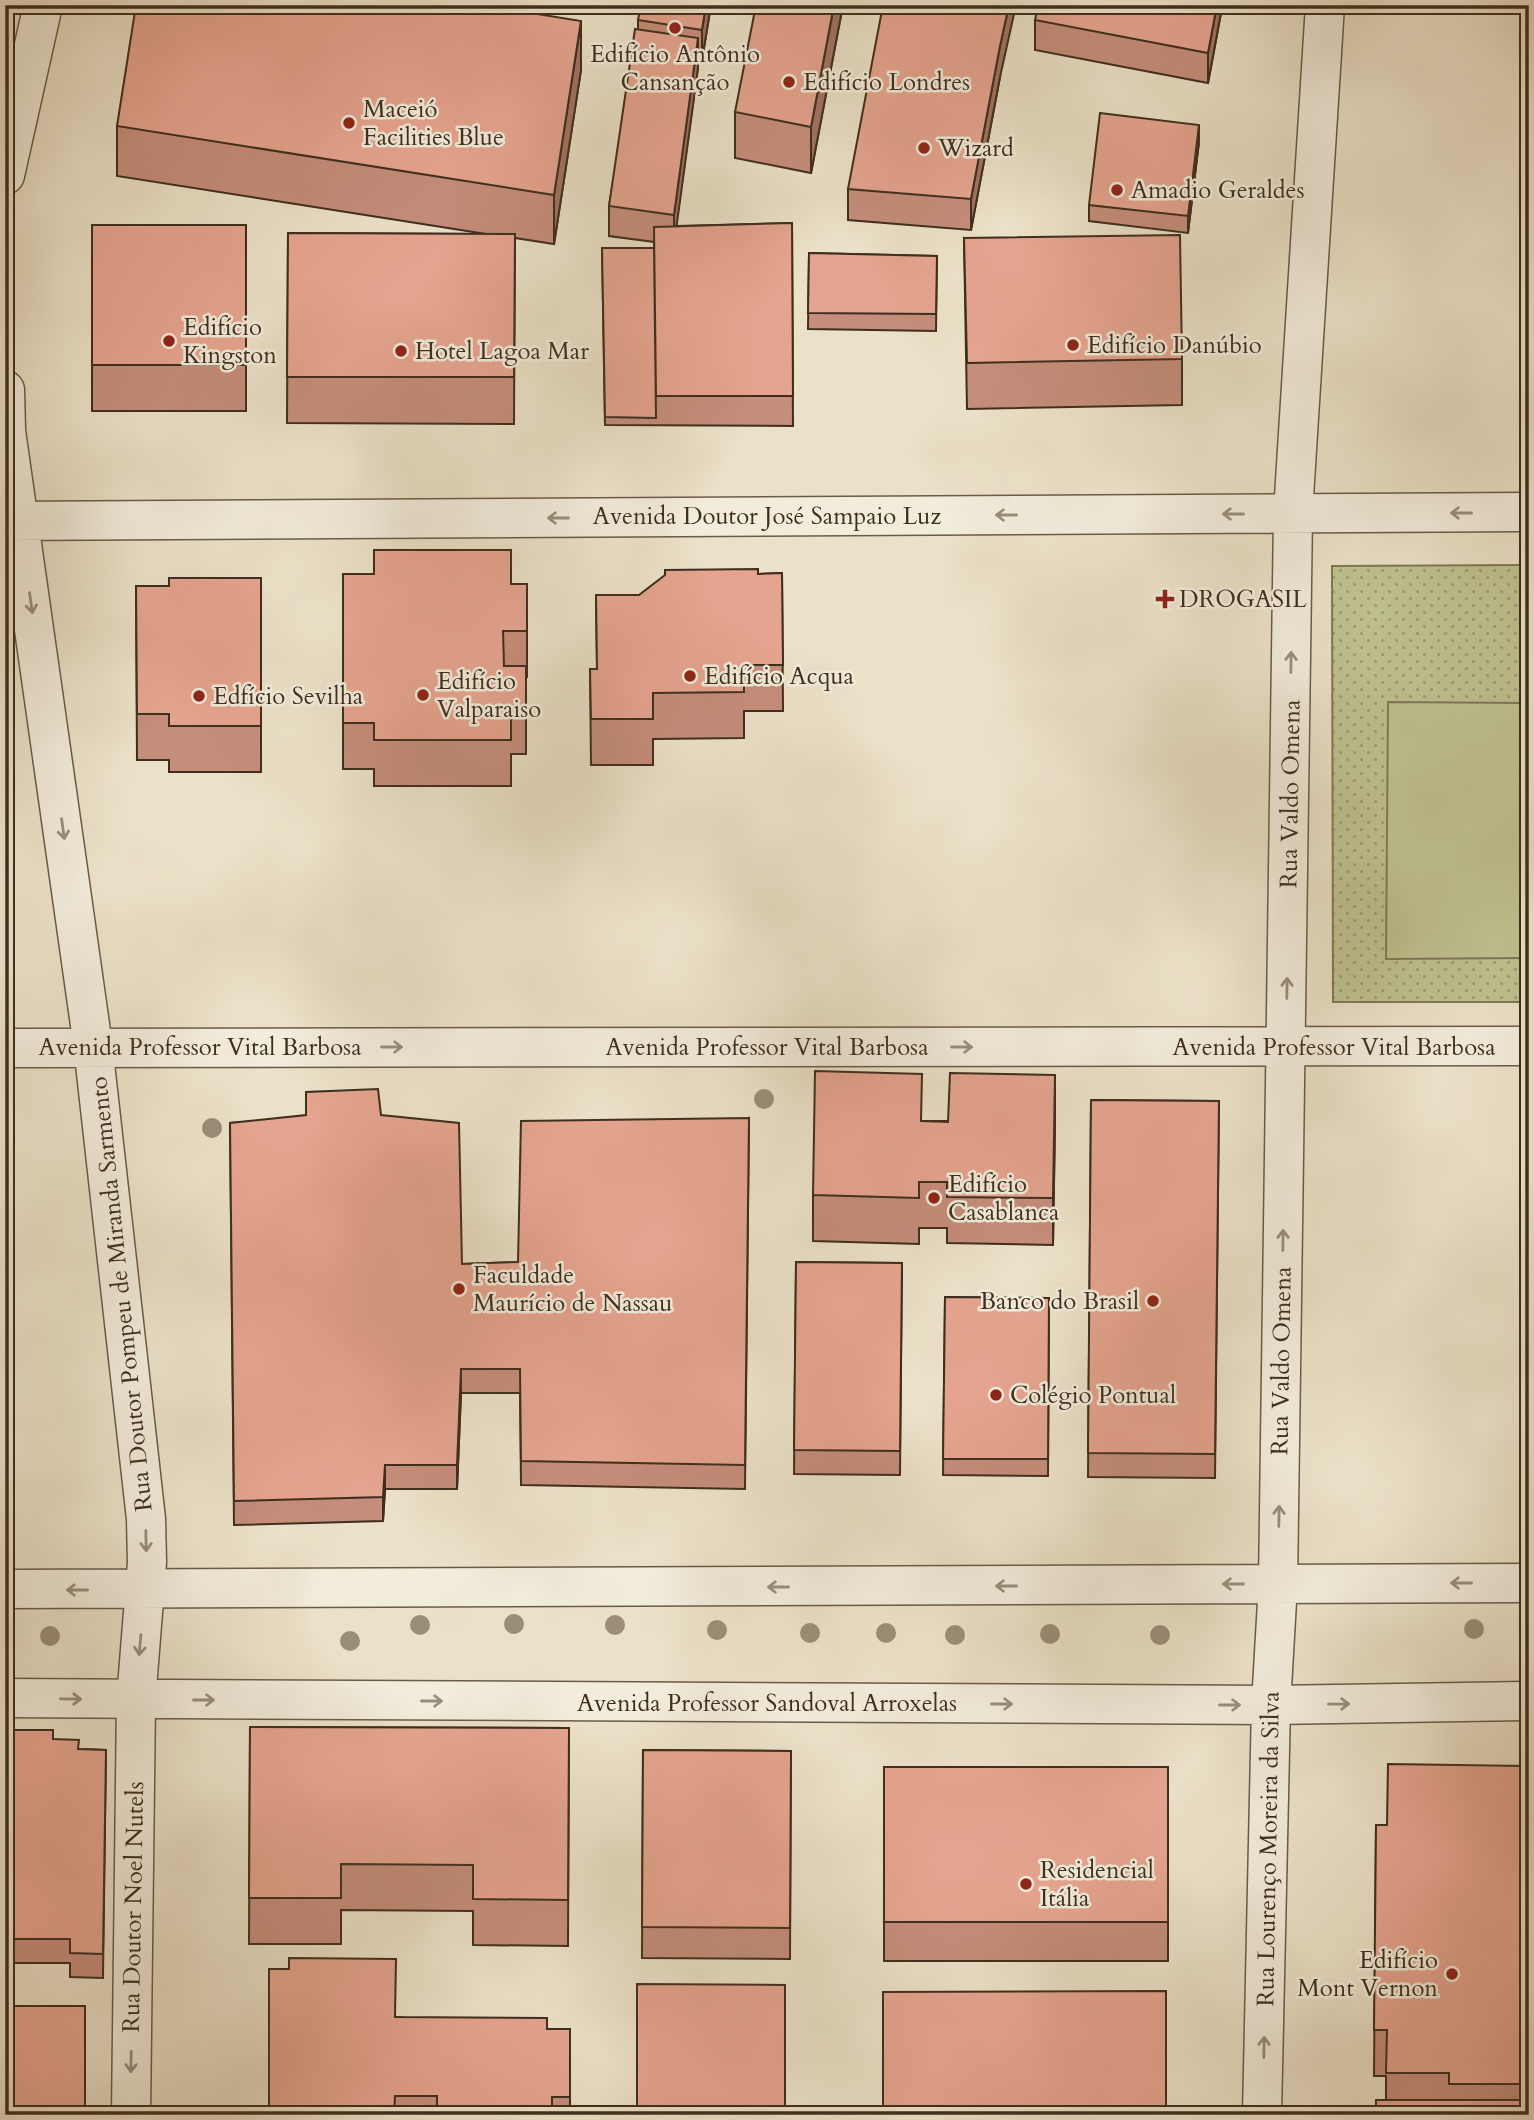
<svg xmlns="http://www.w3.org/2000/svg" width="1534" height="2120" font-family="Cardo,serif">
  <defs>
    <pattern id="park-dots" width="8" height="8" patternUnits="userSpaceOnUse" patternTransform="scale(1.75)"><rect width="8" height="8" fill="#bfc190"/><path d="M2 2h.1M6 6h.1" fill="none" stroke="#9d9d75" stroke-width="1.8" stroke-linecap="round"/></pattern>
  </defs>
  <rect width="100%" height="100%" fill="#ebe1c8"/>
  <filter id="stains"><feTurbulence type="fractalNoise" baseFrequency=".00286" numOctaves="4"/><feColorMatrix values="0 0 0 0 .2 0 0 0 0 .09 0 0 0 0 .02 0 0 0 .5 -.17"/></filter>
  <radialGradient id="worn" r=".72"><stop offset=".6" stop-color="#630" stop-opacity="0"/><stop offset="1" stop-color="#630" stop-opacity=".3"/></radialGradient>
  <!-- park -->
  <path fill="url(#park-dots)" stroke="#7f7857" stroke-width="2" d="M 1529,565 L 1529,1002 L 1333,1002 L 1332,566 Z"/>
  <!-- pitch -->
  <path fill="#bfc190" stroke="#7f7857" stroke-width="2" d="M 1388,702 L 1529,703 L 1529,958 L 1386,959 Z"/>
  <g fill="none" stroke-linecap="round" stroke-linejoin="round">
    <defs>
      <path id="minor" d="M 5,175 L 43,5
        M 5,390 L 6,431 L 93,1046 L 146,1519 L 147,1562 L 136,1700 L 131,2115
        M 5,521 L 1529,512
        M 5,1048 L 1529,1046
        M 5,1589 L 1529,1583
        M 5,1698 L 1271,1705 L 1529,1701
        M 1262,2115 L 1271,1705 L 1278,1584 L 1293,513 L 1325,5"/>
    </defs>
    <!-- minor casing -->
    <use href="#minor" stroke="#6a5b48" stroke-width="41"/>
    <!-- minor -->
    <use href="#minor" stroke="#f2ecdb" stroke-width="38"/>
  </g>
  <!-- trees -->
  <g fill="#9b8e77">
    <circle cx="764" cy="1099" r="10"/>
    <circle cx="212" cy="1128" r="10"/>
    <circle cx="514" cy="1624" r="10"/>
    <circle cx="420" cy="1625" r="10"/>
    <circle cx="615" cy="1625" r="10"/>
    <circle cx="1474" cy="1629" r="10"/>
    <circle cx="717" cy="1630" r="10"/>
    <circle cx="810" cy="1633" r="10"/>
    <circle cx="886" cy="1633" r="10"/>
    <circle cx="1050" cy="1634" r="10"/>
    <circle cx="955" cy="1635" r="10"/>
    <circle cx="1160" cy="1635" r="10"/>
    <circle cx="50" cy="1636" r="10"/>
    <circle cx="350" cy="1641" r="10"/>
  </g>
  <!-- wall -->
  <path fill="#c58d7b" stroke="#3f2e1e" stroke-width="2" d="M 711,5 L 702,60 L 698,60 L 698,68 L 676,226 L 792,223 L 793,426 L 605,425 L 602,248 L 654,248 L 654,242 L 609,236 L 609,206 L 638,30 L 638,20 Z
    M 843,5 L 811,173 L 735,158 L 735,112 Z
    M 1221,5 L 1221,13 L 1208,83 L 1035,50 L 1035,20 Z
    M 581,70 L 554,244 L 515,238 L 514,424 L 287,423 L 288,233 L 486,234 L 117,176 L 117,126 Z
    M 1000,77 L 971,230 L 848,220 L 848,189 Z
    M 1199,142 L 1188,233 L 1089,221 L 1089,205 Z
    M 92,225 L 246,225 L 246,411 L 92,411 Z
    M 964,238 L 1182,359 L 1182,405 L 967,409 Z
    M 809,253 L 937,256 L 936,331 L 808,329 Z
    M 782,573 L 783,711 L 744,711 L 744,738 L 653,739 L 653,765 L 591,765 L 590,669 L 597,669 L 596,595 L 639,595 L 758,574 Z
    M 343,574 L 511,584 L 527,584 L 527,677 L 526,677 L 526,754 L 511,754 L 511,786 L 374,786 L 374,769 L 343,769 Z
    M 261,578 L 261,772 L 169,772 L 169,760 L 137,760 L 136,586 L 169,586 Z
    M 1091,1100 L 1219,1101 L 1215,1478 L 1088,1477 Z
    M 381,1115 L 462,1264 L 518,1262 L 749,1118 L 745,1489 L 521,1485 L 520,1393 L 461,1393 L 457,1489 L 385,1489 L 383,1521 L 234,1525 L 230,1123 Z
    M 922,1121 L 1055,1121 L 1053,1245 L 947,1243 L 947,1228 L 919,1228 L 919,1244 L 813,1241 L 813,1195 Z
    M 796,1262 L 902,1263 L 900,1475 L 794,1474 Z
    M 945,1297 L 1049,1298 L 1048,1476 L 943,1475 Z
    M 250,1727 L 569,1728 L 568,1946 L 473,1945 L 473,1911 L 341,1910 L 341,1944 L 249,1944 Z
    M 5,1730 L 53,1739 L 79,1749 L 106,1750 L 103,1978 L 70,1977 L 70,1963 L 5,1963 Z
    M 643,1750 L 791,1751 L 790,1959 L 642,1958 Z
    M 1529,1766 L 1529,2115 L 1386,2100 L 1386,2076 L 1374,2076 L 1376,1825 L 1387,1825 Z
    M 884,1767 L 1168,1767 L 1168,1961 L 884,1961 Z
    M 396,2017 L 547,2029 L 570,2029 L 570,2115 L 269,2115 Z"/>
  <!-- shaded-wall -->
  <path fill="#a07364" stroke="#3f2e1e" stroke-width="2" d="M 706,5 L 711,5 L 702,60 L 702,30 Z
    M 834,5 L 843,5 L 811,173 L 811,127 Z
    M 1009,5 L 1016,5 L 1000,77 L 971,230 L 971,199 L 1000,46 Z
    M 1217,5 L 1221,5 L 1221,13 L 1208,83 L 1208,53 Z
    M 581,21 L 581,70 L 554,244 L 554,195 Z
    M 698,38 L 698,68 L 674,245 L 674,215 Z
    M 1199,125 L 1199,142 L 1188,233 L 1188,216 Z
    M 1055,1075 L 1055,1121 L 1053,1245 L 1053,1198 Z
    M 461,1369 L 461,1393 L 457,1489 L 457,1465 Z
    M 385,1465 L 385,1489 L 383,1521 L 383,1497 Z"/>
  <!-- building -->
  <path fill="#e5a48f" stroke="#3f2e1e" stroke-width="2" d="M 136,5 L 481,5 L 581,21 L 554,195 L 117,126 Z
    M 641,5 L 706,5 L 702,30 L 638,20 Z
    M 756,5 L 834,5 L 811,127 L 735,112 Z
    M 883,5 L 1009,5 L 1000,46 L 971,199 L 848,189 Z
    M 1038,5 L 1217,5 L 1208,53 L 1035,20 Z
    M 635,29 L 698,38 L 674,215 L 609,206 Z
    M 1100,113 L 1199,125 L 1188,216 L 1089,205 Z
    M 792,223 L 793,396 L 656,396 L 654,227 Z
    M 92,225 L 246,225 L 246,365 L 92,365 Z
    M 288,233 L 515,234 L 514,377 L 287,377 Z
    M 1180,235 L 1182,359 L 967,363 L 964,238 Z
    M 602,248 L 654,248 L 656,418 L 605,417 Z
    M 809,253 L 937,256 L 936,314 L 808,313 Z
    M 374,550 L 511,550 L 511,584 L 527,584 L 527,631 L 503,631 L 504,666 L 526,666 L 526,708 L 511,708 L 511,740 L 374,740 L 374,723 L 343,723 L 343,574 L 374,574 Z
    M 758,569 L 758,574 L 782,573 L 783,665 L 744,665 L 744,692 L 653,693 L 653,719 L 591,719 L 590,669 L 597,669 L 596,595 L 639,595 L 665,575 L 665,570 Z
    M 169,578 L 261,578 L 261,726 L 169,726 L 169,714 L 137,714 L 136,586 L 169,586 Z
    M 815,1071 L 922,1074 L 921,1121 L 948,1122 L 950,1073 L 1055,1075 L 1053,1198 L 947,1197 L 947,1182 L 919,1182 L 919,1198 L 813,1195 Z
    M 378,1089 L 381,1115 L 459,1123 L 462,1264 L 518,1262 L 521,1121 L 749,1118 L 745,1465 L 521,1461 L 520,1369 L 461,1369 L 457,1465 L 385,1465 L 383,1497 L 234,1501 L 230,1123 L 306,1115 L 306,1092 Z
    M 1091,1100 L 1219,1101 L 1215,1454 L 1088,1453 Z
    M 796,1262 L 902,1263 L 900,1451 L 794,1450 Z
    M 945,1297 L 1049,1298 L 1048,1459 L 943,1459 Z
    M 250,1727 L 569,1728 L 568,1900 L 473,1899 L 473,1865 L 341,1864 L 341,1898 L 249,1898 Z
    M 5,1730 L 53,1730 L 53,1739 L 79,1740 L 78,1749 L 106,1750 L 103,1954 L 70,1953 L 70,1939 L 5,1939 Z
    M 643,1750 L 791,1751 L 790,1928 L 642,1927 Z
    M 1388,1764 L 1529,1766 L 1529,2084 L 1449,2084 L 1449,2073 L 1386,2073 L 1387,2030 L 1374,2030 L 1376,1825 L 1387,1825 Z
    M 884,1767 L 1168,1767 L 1168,1922 L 884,1922 Z
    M 289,1958 L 396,1959 L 395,2017 L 547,2018 L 547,2029 L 570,2029 L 570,2097 L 552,2097 L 552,2115 L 437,2115 L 437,2096 L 395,2096 L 394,2115 L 269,2115 L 269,1969 L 289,1969 Z
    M 637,1984 L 785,1985 L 785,2115 L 637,2115 Z
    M 1166,1991 L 1166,2115 L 883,2115 L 883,1992 Z
    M 5,2006 L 85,2006 L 85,2115 L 5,2115 Z
    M 1376,2100 L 1529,2100 L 1529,2115 L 1376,2115 Z"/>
  <!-- one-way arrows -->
  <defs><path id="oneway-shaft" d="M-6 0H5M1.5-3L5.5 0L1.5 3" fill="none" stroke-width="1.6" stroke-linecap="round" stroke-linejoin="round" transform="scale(1.75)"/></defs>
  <g stroke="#988d7c">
    <use href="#oneway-shaft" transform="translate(1461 513) rotate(180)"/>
    <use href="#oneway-shaft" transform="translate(1233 514) rotate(180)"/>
    <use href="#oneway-shaft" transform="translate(1006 515) rotate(180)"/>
    <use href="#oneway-shaft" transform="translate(558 518) rotate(180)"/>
    <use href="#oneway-shaft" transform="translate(31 603) rotate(82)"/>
    <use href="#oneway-shaft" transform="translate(1291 662) rotate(-89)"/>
    <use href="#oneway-shaft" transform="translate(63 829) rotate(82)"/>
    <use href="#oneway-shaft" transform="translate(1287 988) rotate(-89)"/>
    <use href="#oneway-shaft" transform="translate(392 1047)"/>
    <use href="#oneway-shaft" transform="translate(962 1047)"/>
    <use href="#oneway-shaft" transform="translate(1283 1240) rotate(-89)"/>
    <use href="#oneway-shaft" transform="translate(1279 1516) rotate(-89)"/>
    <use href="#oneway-shaft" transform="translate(146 1541) rotate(89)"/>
    <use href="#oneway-shaft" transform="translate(1461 1583) rotate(180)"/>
    <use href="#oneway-shaft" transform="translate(1233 1584) rotate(180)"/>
    <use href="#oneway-shaft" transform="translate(1006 1586) rotate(180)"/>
    <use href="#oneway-shaft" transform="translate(778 1587) rotate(180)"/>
    <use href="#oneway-shaft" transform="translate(77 1590) rotate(-180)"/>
    <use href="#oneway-shaft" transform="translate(140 1645) rotate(95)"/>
    <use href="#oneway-shaft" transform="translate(71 1699) rotate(1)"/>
    <use href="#oneway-shaft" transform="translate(204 1700)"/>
    <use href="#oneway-shaft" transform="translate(432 1701)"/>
    <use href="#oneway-shaft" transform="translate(1002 1704)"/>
    <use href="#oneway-shaft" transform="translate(1339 1704) rotate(-1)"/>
    <use href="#oneway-shaft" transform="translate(1230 1705)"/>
    <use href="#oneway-shaft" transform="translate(1264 2047) rotate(-89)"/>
    <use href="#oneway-shaft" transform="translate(131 2062) rotate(91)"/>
  </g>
  <!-- markers -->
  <g fill="#8f2418" stroke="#f2ecdb" stroke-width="2.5">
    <circle cx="675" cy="28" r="7"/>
    <circle cx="789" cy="82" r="7"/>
    <circle cx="349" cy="123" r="7"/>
    <circle cx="924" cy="148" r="7"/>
    <circle cx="1117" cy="190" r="7"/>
    <circle cx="169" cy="341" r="7"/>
    <circle cx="1073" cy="345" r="7"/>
    <circle cx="401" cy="351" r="7"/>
    <path d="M1161.5 588.5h7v7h7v7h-7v7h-7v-7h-7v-7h7z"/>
    <circle cx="690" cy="676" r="7"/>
    <circle cx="423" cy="695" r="7"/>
    <circle cx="199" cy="696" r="7"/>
    <circle cx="934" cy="1198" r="7"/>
    <circle cx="459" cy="1289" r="7"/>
    <circle cx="1153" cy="1301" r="7"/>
    <circle cx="996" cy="1395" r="7"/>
    <circle cx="1026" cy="1884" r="7"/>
    <circle cx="1452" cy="1974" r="7"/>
  </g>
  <g text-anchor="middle" stroke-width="5" stroke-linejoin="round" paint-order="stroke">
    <!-- poi labels -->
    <g font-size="24" fill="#3f2e1e" stroke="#f2ecdb" text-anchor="start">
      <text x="675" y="62" text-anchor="middle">Edifício Antônio<tspan x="675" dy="28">Cansanção</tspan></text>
      <text x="803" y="90">Edifício Londres</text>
      <text x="363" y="117">Maceió<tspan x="363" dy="28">Facilities Blue</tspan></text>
      <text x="938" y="156">Wizard</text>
      <text x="1131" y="198">Amadio Geraldes</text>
      <text x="183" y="335">Edifício<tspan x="183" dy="28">Kingston</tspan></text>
      <text x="1087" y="353">Edifício Danúbio</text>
      <text x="415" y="359">Hotel Lagoa Mar</text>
      <text x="1179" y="607">DROGASIL</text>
      <text x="704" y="684">Edifício Acqua</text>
      <text x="437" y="689">Edifício<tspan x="437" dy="28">Valparaiso</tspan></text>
      <text x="213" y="704">Edfício Sevilha</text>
      <text x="948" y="1192">Edifício<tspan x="948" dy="28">Casablanca</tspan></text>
      <text x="473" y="1283">Faculdade<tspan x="473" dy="28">Maurício de Nassau</tspan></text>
      <text x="1139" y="1309" text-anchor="end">Banco do Brasil</text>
      <text x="1010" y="1403">Colégio Pontual</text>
      <text x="1040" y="1878">Residencial<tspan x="1040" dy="28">Itália</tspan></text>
      <text x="1438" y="1968" text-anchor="end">Edifício<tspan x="1438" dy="28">Mont Vernon</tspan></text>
    </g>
    <!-- street labels -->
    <g font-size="24" fill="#3f2e1e" stroke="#f2ecdb">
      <text x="767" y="524">Avenida Doutor José Sampaio Luz</text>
      <text transform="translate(1290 794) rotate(-89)" y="8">Rua Valdo Omena</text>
      <text x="200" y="1055">Avenida Professor Vital Barbosa</text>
      <text x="767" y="1055">Avenida Professor Vital Barbosa</text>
      <text x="1334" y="1055">Avenida Professor Vital Barbosa</text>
      <text transform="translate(121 1294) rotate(-96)" y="8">Rua Doutor Pompeu de Miranda Sarmento</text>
      <text transform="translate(1281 1361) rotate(-89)" y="8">Rua Valdo Omena</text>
      <text x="767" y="1711">Avenida Professor Sandoval Arroxelas</text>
      <text transform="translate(1268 1849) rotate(-89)" y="8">Rua Lourenço Moreira da Silva</text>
      <text transform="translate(133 1907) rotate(-89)" y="8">Rua Doutor Noel Nutels</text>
    </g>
  </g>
  <!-- margin -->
  <rect width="1534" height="2120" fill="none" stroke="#ebe1c8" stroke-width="28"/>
  <rect x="7" y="7" width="1520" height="2106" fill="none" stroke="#3f2e1e" stroke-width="3.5"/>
  <rect x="14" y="14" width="1506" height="2092" fill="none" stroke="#3f2e1e" stroke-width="2"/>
  <rect width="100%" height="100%" filter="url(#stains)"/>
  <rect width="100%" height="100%" fill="url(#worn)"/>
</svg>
